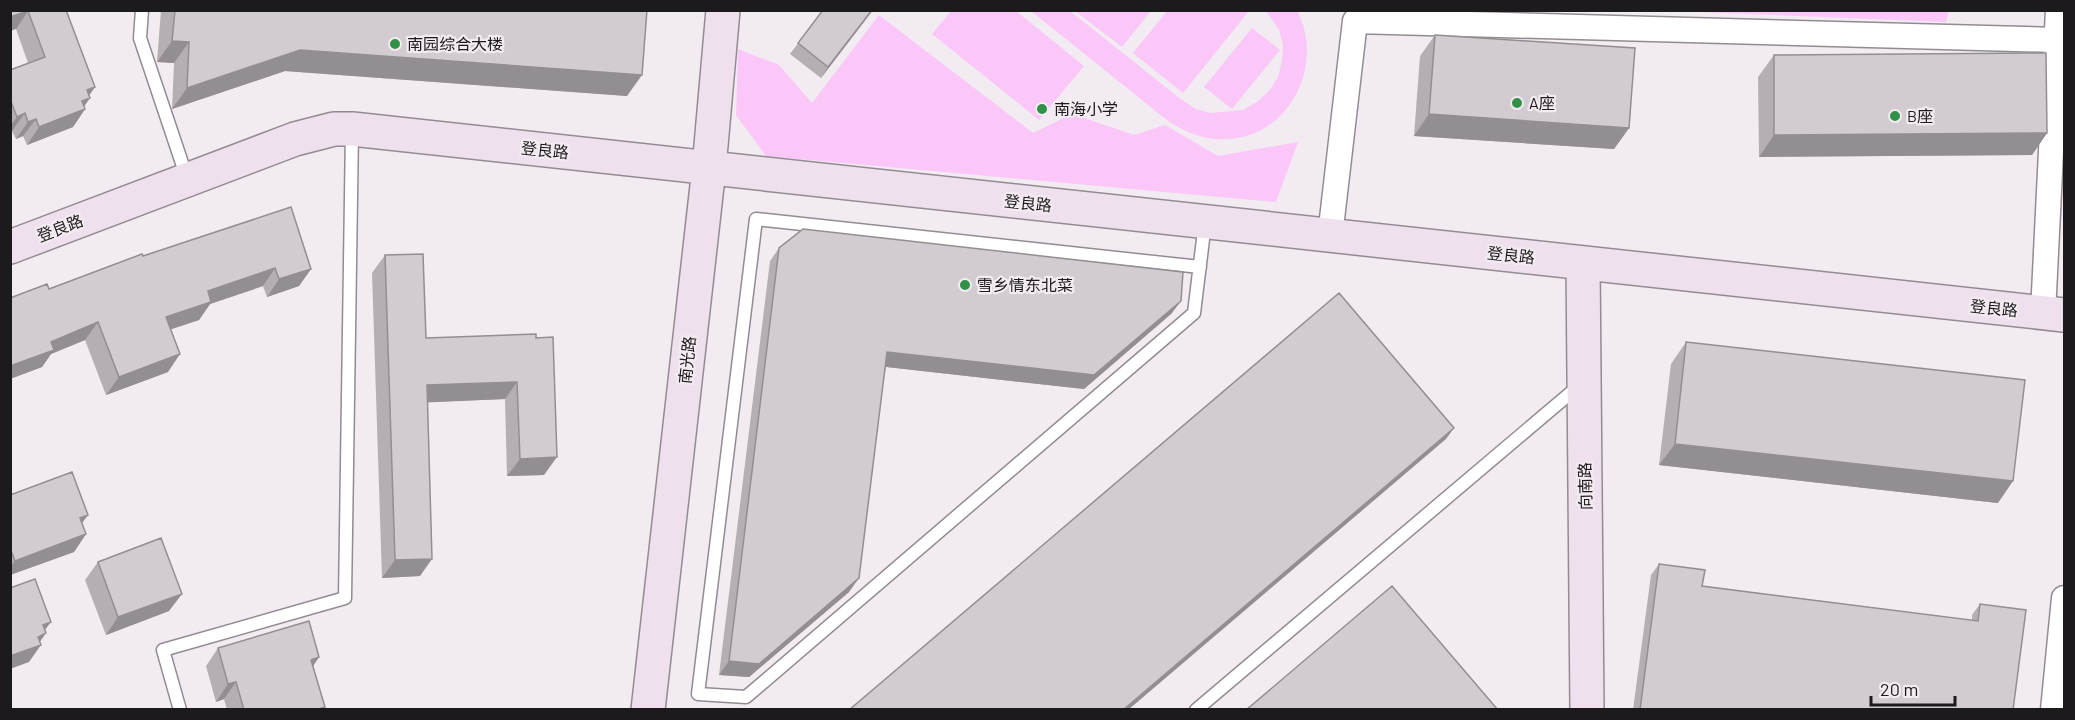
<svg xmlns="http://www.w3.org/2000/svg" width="2075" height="720" font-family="Barlow,'Noto Sans SC',sans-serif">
  <rect width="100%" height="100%" fill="#f2ebf1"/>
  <!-- green -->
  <path fill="#fac7f8" d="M 951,11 L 1016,11 L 1084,66 L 1039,120 L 932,34 Z
    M 1031,11 L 1070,11 L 1182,100 L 1196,109 L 1211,113 L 1243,110 L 1257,102 L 1269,91 L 1278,77 L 1282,61 L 1283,45 L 1279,30 L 1266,11 L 1297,11 C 1325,63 1291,135 1229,139 C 1206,141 1187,133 1168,121 Z
    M 1075,11 L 1151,11 L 1122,47 Z
    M 1167,11 L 1249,11 L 1183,93 L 1133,53 Z
    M 1676,11 L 1949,11 L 1946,22 Z
    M 879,15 L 1033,133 L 1072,114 L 1134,135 L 1165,125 L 1218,156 L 1298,142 L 1276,202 L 766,156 L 736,115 L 738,49 L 779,65 L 812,103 Z
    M 1252,28 L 1280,50 L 1232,109 L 1204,87 Z"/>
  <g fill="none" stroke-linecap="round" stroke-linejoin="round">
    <defs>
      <path id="lane" d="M 142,10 L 140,38 L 187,178
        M 1200,267 L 756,219 L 698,694 L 746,697 L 1194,313 L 1205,223
        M 180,710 L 163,650 L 345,598 L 352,130
        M 1196,710 L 1580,385"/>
      <path id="street" d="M 1330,236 L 1355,21 L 2057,40
        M 2043,313 L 2058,10
        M 2053,710 L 2064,598"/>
      <path id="secondary" d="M 10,247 L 295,139 L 334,129 L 352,129 L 2064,315
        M 1583,263 L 1587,710
        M 648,710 L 709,168 L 723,10"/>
    </defs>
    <!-- lane casing -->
    <use href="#lane" stroke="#928c92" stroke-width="15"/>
    <!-- street casing -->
    <use href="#street" stroke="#928c92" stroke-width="27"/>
    <!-- secondary casing -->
    <use href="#secondary" stroke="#928c92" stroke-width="36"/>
    <!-- lane -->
    <use href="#lane" stroke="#fff" stroke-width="12"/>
    <!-- street -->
    <use href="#street" stroke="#fff" stroke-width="24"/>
    <!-- secondary -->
    <use href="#secondary" stroke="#efe0ee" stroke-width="33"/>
  </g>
  <!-- wall -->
  <path fill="#b5afb4" d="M 10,10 L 68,15 L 89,95 L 84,107 L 85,109 L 73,127 L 27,145 L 23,136 L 16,139 L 12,131 L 10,132 L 10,70 L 28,63 L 16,29 Z
    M 161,10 L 647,10 L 627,96 L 285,71 L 172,109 L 174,63 L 157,62 Z
    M 823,10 L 873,10 L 821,78 L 790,54 Z
    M 1435,35 L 1629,128 L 1614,149 L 1414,136 L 1420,56 Z
    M 1774,55 L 2047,133 L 2032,155 L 1759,157 L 1758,77 Z
    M 779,248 L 1181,301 L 1171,314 L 1084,389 L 886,367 L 849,592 L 749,677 L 719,675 L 770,261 Z
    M 385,255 L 426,338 L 536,334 L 544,475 L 507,476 L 505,399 L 428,402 L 420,576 L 382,578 L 372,273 Z
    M 143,256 L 311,269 L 299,286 L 267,297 L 263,286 L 210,304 L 199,320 L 171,329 L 168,372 L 106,395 L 85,340 L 51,354 L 42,367 L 10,379 L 10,298 L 49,289 Z
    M 1686,342 L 1998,503 L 1659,465 L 1671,364 Z
    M 10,495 L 88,515 L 82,523 L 86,534 L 74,552 L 10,575 Z
    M 98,562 L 169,611 L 106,635 L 85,580 Z
    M 1659,564 L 1702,586 L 1972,620 L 1972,615 L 1980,604 L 2013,710 L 1633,710 L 1651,575 Z
    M 218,648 L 319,657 L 313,666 L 325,707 L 323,710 L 227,710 L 224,699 L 216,702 L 206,666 Z"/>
  <!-- shaded-wall -->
  <path fill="#938e92" d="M 872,10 L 873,10 L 821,78 L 828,67 Z
    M 28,11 L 16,29 L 10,31 L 10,17 Z
    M 172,41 L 189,42 L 174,63 L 157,62 Z
    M 300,50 L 642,75 L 627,96 L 285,71 L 172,109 L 187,88 Z
    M 95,87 L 86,100 L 90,98 L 81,111 L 85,109 L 73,127 L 27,145 L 39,127 L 87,90 Z
    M 25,113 L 12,131 L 10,132 L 10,126 L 17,117 Z
    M 1429,114 L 1629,128 L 1614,149 L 1414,136 Z
    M 36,119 L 23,136 L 16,139 L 28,122 Z
    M 2047,133 L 2032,155 L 1759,157 L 1774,135 Z
    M 275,268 L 263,286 L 210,304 L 199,320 L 154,335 L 166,317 L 208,291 Z
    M 311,269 L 299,286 L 267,297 L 279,279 Z
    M 1181,301 L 1171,314 L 1084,389 L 878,366 L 887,352 Z
    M 98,322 L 85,340 L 51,354 L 42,367 L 10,379 L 10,366 L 51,342 Z
    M 180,354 L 168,372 L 106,395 L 119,377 Z
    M 517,382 L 505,399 L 415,403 L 427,385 Z
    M 1454,428 L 1446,439 L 1128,710 L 1123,710 Z
    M 1675,444 L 2013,481 L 1998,503 L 1659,465 Z
    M 557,457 L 544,475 L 507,476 L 520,459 Z
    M 88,515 L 75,532 L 80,518 Z
    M 86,534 L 74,552 L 10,575 L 10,567 L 15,561 Z
    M 432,559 L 420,576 L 382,578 L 395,560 Z
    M 859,578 L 849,592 L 749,677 L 719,675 L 729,661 Z
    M 182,594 L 169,611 L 106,635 L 118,617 Z
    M 51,622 L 41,635 L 46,633 L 37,646 L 41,645 L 29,662 L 10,669 L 10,656 L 43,625 Z
    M 319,657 L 307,675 L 311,660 Z
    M 236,682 L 224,699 L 216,702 L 228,684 Z"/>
  <!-- building -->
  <path fill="#d2cbd1" stroke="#938e92" stroke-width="1.5" d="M 10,10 L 66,10 L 95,87 L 87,90 L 90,98 L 82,101 L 85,109 L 39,127 L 36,119 L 28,122 L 25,113 L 17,117 L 10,99 L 10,70 L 45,57 L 28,11 L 10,17 Z
    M 175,10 L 647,10 L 642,75 L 300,50 L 187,88 L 189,42 L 172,41 Z
    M 823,10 L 872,10 L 828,67 L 798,43 Z
    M 1435,35 L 1635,48 L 1629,128 L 1429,114 Z
    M 2046,53 L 2047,133 L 1774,135 L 1774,55 Z
    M 291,207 L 311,269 L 279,279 L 275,268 L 208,291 L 211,302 L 166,317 L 180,354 L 119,377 L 98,322 L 51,342 L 54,350 L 10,366 L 10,298 L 47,284 L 49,289 L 142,254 L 143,256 Z
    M 803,229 L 1183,272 L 1181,301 L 1094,375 L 887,352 L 859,578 L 759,664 L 729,661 L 779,248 Z
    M 423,254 L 426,338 L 536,334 L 536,338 L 553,337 L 557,457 L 520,459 L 517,382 L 427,385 L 432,559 L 395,560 L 385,255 Z
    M 1339,293 L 1454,428 L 1123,710 L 849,710 Z
    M 1686,342 L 2025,380 L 2013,481 L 1675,444 Z
    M 72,472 L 88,515 L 80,518 L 86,534 L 15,561 L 10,548 L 10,495 Z
    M 161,538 L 182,594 L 118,617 L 98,562 Z
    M 1659,564 L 1705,570 L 1702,586 L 1978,621 L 1980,604 L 2026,610 L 2013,710 L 1640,710 Z
    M 35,579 L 51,622 L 43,625 L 46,633 L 38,637 L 41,645 L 10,656 L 10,588 Z
    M 1392,586 L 1498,710 L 1246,710 Z
    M 309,621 L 319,657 L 311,660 L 325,707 L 316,710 L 244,710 L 236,682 L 228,684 L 218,648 Z"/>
  <!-- markers -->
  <g fill="#319247" stroke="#f2ebf1" stroke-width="2">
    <circle cx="395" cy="44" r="6"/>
    <circle cx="1517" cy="103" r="6"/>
    <circle cx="1042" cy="109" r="6"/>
    <circle cx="1895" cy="116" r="6"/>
    <circle cx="965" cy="285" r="6"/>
  </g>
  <g text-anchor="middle" stroke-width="4.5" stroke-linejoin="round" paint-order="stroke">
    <!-- poi labels -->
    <g font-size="16" fill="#1c1a1c" stroke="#f2ebf1" text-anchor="start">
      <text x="407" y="50">南园综合大楼</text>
      <text x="1529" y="109">A座</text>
      <text x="1054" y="115">南海小学</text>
      <text x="1907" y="122">B座</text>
      <text x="977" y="291">雪乡情东北菜</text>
    </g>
    <!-- street labels -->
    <g font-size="16" fill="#1c1a1c" stroke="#f2ebf1">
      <text transform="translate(545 150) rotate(6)" y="6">登良路</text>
      <text transform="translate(1028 203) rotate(6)" y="6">登良路</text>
      <text transform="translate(60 228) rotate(-21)" y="6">登良路</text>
      <text transform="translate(1511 255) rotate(6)" y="6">登良路</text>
      <text transform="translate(1994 308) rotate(6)" y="6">登良路</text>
      <text transform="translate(687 360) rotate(-84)" y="6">南光路</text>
      <text transform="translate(1585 486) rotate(-91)" y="6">向南路</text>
    </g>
  </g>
  <!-- border -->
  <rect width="2075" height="720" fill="none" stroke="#1c1a1c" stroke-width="24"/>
  <!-- scale -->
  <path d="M1871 696v9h84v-9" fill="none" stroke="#1c1a1c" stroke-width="3"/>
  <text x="1880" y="696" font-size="18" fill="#1c1a1c" stroke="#f2ebf1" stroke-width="4.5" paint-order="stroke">20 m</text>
</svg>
